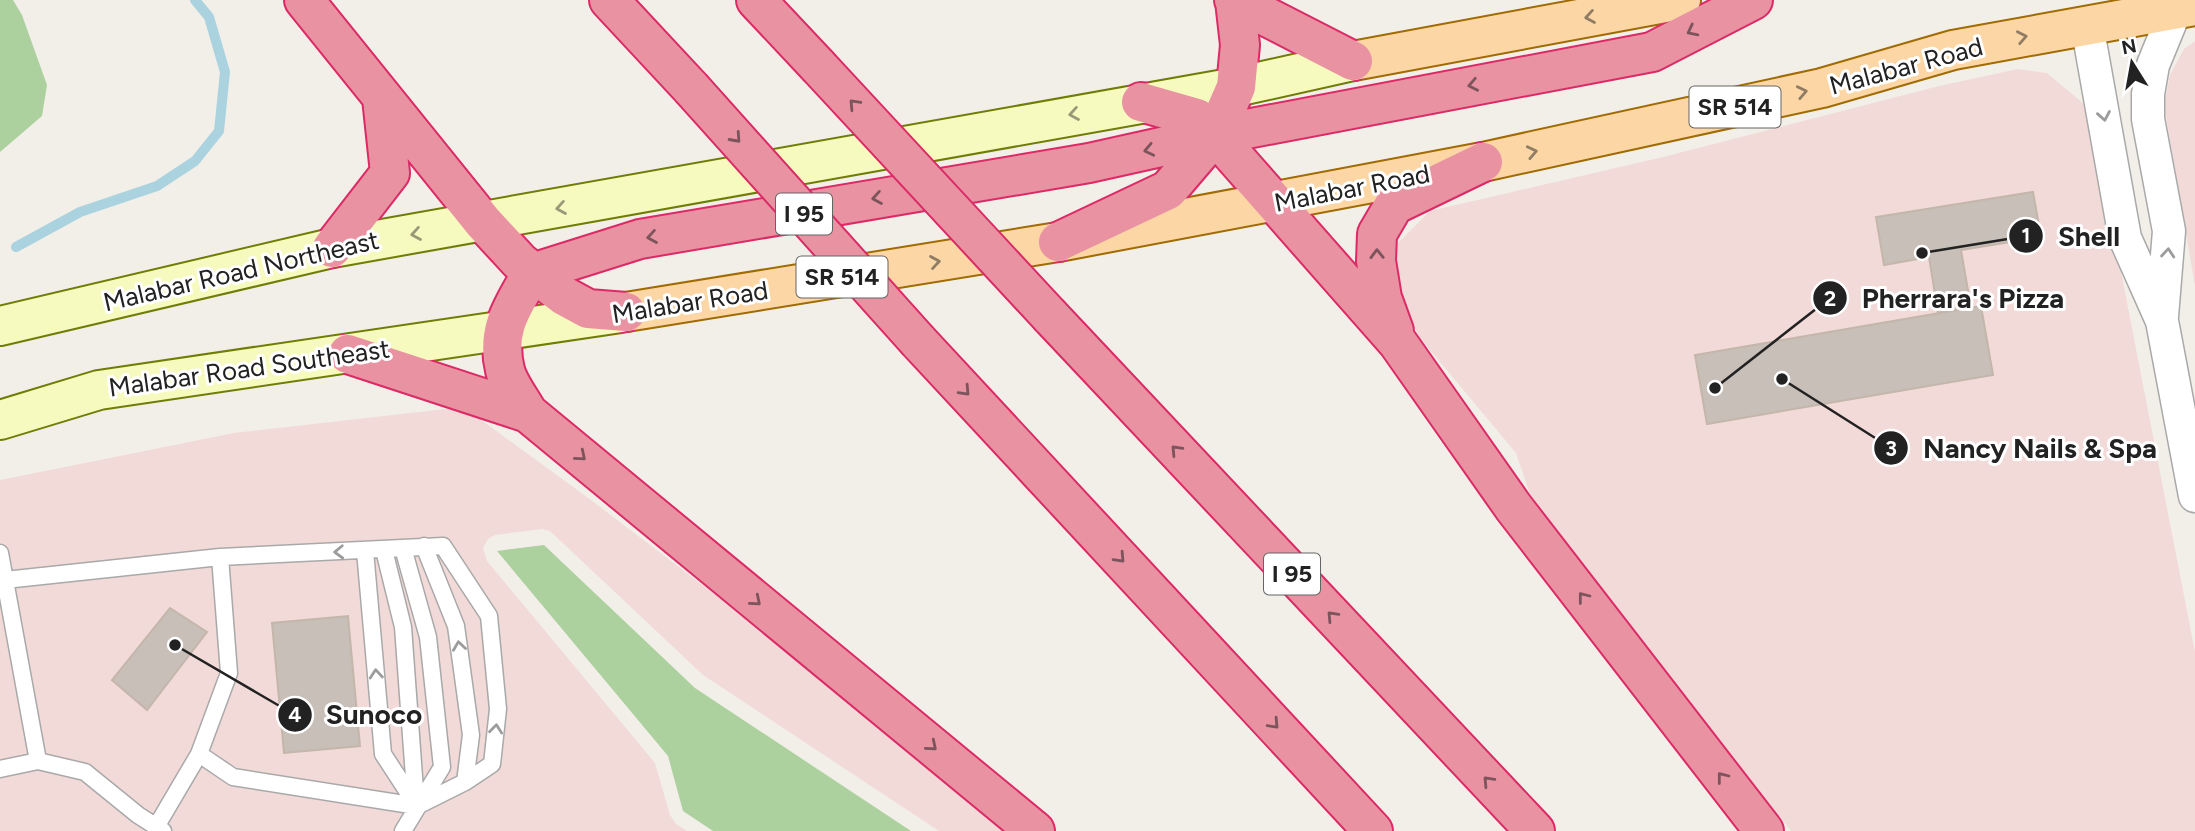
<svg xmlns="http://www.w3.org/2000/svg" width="2195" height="831" font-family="Figtree,sans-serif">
  <rect width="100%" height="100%" fill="#f2efe9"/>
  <!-- commercial -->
  <path fill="#f2dad9" d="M 2195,41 L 2195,286 L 2164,105 L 2170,75 L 2184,49 Z
    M 2018,69 L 2047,73 L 2084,104 L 2096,143 L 2195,652 L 2195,831 L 1791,831 L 1534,506 L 1516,453 L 1420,338 L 1403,305 L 1393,272 L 1397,244 L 1430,211 L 1663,157 L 1939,86 Z
    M 454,408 L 473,414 L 583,494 L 796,656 L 1008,831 L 939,831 L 703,675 L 550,531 L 542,529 L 495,535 L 488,539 L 483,548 L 487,561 L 655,763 L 670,815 L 676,824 L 687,831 L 0,831 L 0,480 L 234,433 Z"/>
  <!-- forest -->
  <path fill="#add19e" d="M 0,0 L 13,0 L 22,15 L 47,85 L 42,116 L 0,152 Z
    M 544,545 L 695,688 L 911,831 L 713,831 L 683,811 L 668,756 L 497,551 Z"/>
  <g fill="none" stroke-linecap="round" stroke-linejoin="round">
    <!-- stream -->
    <path stroke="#aad3df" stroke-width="10" d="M 16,247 L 80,212 L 157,186 L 195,161 L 219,131 L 225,72 L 209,17 L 195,0"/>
  </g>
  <!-- building -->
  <path fill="#c7bfb8" stroke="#c4b6ab" stroke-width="2" d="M 2033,192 L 2041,237 L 1961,250 L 1971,308 L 1938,313 L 1929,257 L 1884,265 L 1876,217 Z
    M 1981,306 L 1993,375 L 1707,424 L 1695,355 Z
    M 170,608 L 207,632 L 147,710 L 112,680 Z
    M 348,616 L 360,746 L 284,753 L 272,623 Z"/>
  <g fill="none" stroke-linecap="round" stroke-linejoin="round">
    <defs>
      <path id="service" d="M 384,550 L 403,627 L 416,804
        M 365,551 L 383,754 L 417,806
        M 0,553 L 38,761 L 0,769
        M 220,557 L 443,546 L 489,616 L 498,709 L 492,764 L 465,782
        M 5,580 L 220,557 L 229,673 L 199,754 L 156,827
        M 199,754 L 233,777 L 417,806 L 465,782 L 471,735 L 456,626 L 424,546
        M 38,761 L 85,772 L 138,815 L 163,831
        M 403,831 L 442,767 L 428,637 L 403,548"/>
      <path id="minor" d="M 2087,25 L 2125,238 L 2162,321 L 2195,496
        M 2162,316 L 2169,231 L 2148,119 L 2148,94 L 2153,65 L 2176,9"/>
      <path id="secondary" d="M 0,326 L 332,248 L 1236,87 L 1353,61
        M 0,420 L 99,390 L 621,313"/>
      <path id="primary" d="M 1353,61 L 1681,0
        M 626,312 L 1058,242 L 1483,162 L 1822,88 L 1953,50 L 2195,6"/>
      <path id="motorway" d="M 304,0 L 483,222 L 520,262 L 564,296 L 588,309 L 626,312
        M 609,0 L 691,88
        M 756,0 L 818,66
        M 1234,0 L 1353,61
        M 1141,102 L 1197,118 L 1215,135 L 1398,343 L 1514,508 L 1764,831
        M 1058,242 L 1168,190 L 1215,135 L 1236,87 L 1240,45 L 1235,1
        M 332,248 L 390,173 L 382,98
        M 1050,316 L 1535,831
        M 1394,331 L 1382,298 L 1376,261 L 1377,234 L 1394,205 L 1483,162
        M 918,341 L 1373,831
        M 348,354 L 528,413 L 1035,831
        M 528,413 C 521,400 508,384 505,370 C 495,330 513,306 532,273 L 640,239 L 1089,163 L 1215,135 L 1652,52 L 1753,0"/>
    </defs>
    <!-- service casing -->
    <use href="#service" stroke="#a9a9a9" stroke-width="19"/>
    <!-- minor casing -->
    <use href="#minor" stroke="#a9a9a9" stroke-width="35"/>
    <!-- secondary casing -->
    <use href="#secondary" stroke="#707d05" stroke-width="42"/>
    <!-- primary casing -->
    <use href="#primary" stroke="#a06b00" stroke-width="42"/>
    <!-- motorway casing -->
    <use href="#motorway" stroke="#dc2a67" stroke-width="42"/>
    <!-- service -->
    <use href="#service" stroke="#fff" stroke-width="16"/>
    <!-- minor -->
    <use href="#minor" stroke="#fff" stroke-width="32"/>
    <!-- secondary -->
    <use href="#secondary" stroke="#f7fabf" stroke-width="38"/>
    <!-- primary -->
    <use href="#primary" stroke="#fcd6a4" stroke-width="38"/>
    <!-- motorway -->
    <use href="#motorway" stroke="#e892a2" stroke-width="38"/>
    <defs>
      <path id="motorway-bridge" d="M 818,66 L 1050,316
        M 691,88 L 918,341"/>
    </defs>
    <!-- motorway-bridge casing -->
    <use href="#motorway-bridge" stroke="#dc2a67" stroke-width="42" stroke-linecap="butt"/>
    <!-- motorway-bridge -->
    <use href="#motorway-bridge" stroke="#e892a2" stroke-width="38"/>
  </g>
  <!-- one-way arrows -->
  <defs><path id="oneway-chevron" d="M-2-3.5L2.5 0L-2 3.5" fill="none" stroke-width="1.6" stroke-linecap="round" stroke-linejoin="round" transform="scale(1.75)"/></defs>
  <g stroke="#8f7c63">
    <use href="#oneway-chevron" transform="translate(1590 17) rotate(170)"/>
    <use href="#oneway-chevron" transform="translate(2022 37) rotate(-11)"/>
    <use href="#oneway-chevron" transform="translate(1802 92) rotate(-12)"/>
    <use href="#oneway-chevron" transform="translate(1532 152) rotate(-12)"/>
    <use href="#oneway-chevron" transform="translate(935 262) rotate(-9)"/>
  </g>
  <g stroke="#7b545c">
    <use href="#oneway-chevron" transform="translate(1692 31) rotate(153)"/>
    <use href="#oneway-chevron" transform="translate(1473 85) rotate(169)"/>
    <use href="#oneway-chevron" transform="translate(854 104) rotate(-133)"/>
    <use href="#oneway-chevron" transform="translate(736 138) rotate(48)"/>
    <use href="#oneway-chevron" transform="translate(1149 150) rotate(168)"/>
    <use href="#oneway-chevron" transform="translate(877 198) rotate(170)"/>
    <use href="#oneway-chevron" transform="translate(652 237) rotate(170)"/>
    <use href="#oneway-chevron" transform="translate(1377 254) rotate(-91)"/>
    <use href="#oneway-chevron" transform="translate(965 391) rotate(47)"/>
    <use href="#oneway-chevron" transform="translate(1176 450) rotate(-133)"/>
    <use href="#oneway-chevron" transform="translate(581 456) rotate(40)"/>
    <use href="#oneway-chevron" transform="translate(1120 558) rotate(47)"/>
    <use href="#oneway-chevron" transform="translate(1583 597) rotate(-128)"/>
    <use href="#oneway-chevron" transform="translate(756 601) rotate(40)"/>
    <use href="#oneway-chevron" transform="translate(1332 616) rotate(-133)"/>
    <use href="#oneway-chevron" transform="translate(1274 724) rotate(47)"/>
    <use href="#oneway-chevron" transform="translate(932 746) rotate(40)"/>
    <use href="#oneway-chevron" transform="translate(1722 777) rotate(-128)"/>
    <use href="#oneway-chevron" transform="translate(1488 781) rotate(-133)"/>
  </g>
  <g stroke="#979978">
    <use href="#oneway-chevron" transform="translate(1074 114) rotate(170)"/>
    <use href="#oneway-chevron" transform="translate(561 208) rotate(170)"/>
    <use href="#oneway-chevron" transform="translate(416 234) rotate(170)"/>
  </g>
  <g stroke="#9c9c9c">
    <use href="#oneway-chevron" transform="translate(2104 116) rotate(80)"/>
    <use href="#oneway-chevron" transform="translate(2168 253) rotate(-85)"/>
    <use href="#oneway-chevron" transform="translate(339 552) rotate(178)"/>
    <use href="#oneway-chevron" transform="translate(459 646) rotate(-98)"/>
    <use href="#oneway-chevron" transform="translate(376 674) rotate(-95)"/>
    <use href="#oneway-chevron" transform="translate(496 729) rotate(-84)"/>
  </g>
  <g text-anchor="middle" stroke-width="6" stroke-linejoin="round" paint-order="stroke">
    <!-- shield labels -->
    <g fill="#fff" stroke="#646464" stroke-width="2">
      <rect x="1689.5" y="86.5" width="91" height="41" rx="5"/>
      <rect x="776" y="193.5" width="56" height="41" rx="5"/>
      <rect x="796.5" y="256.5" width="91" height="41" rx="5"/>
      <rect x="1264" y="553.5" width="56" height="41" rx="5"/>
    </g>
    <g font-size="24" font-weight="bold" fill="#222">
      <text x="1735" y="115">SR 514</text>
      <text x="804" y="222">I 95</text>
      <text x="842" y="285">SR 514</text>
      <text x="1292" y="582">I 95</text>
    </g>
    <!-- street labels -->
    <g font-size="26" fill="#222" stroke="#fff">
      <text transform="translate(1906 66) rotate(-15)" y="9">Malabar Road</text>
      <text transform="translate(1352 188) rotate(-11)" y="9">Malabar Road</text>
      <text transform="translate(241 271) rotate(-13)" y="9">Malabar Road Northeast</text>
      <text transform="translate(690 302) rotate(-9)" y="9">Malabar Road</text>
      <text transform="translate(249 368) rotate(-8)" y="9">Malabar Road Southeast</text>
    </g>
  </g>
  <!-- callouts -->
  <path fill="none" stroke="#222" stroke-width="2.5" d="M1922 253L2026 236M1715 388L1830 298M1782 379L1891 448M175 645L295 715"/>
  <g fill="#222" stroke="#fff" stroke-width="2.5">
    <circle cx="1922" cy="253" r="7"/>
    <circle cx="1715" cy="388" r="7"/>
    <circle cx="1782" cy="379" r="7"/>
    <circle cx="175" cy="645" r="7"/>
    <circle cx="2026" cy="236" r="18"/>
    <circle cx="1830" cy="298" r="18"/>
    <circle cx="1891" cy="448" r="18"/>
    <circle cx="295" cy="715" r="18"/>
  </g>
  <g font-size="21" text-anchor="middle" font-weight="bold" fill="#fff">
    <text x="2026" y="243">1</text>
    <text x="1830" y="306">2</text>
    <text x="1891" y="456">3</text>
    <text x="295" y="722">4</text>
  </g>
  <g font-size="28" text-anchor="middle" font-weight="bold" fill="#222" stroke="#fff" stroke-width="6" stroke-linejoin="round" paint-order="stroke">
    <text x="2089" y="246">Shell</text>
    <text x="1963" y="308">Pherrara's Pizza</text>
    <text x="2040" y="458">Nancy Nails &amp; Spa</text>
    <text x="374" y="724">Sunoco</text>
  </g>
  <!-- north arrow -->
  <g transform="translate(2132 63) rotate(349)" stroke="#ffffff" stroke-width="5" paint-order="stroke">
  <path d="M0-5L12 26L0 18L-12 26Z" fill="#222222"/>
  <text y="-10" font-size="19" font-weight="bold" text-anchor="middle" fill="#222222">N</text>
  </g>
</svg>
